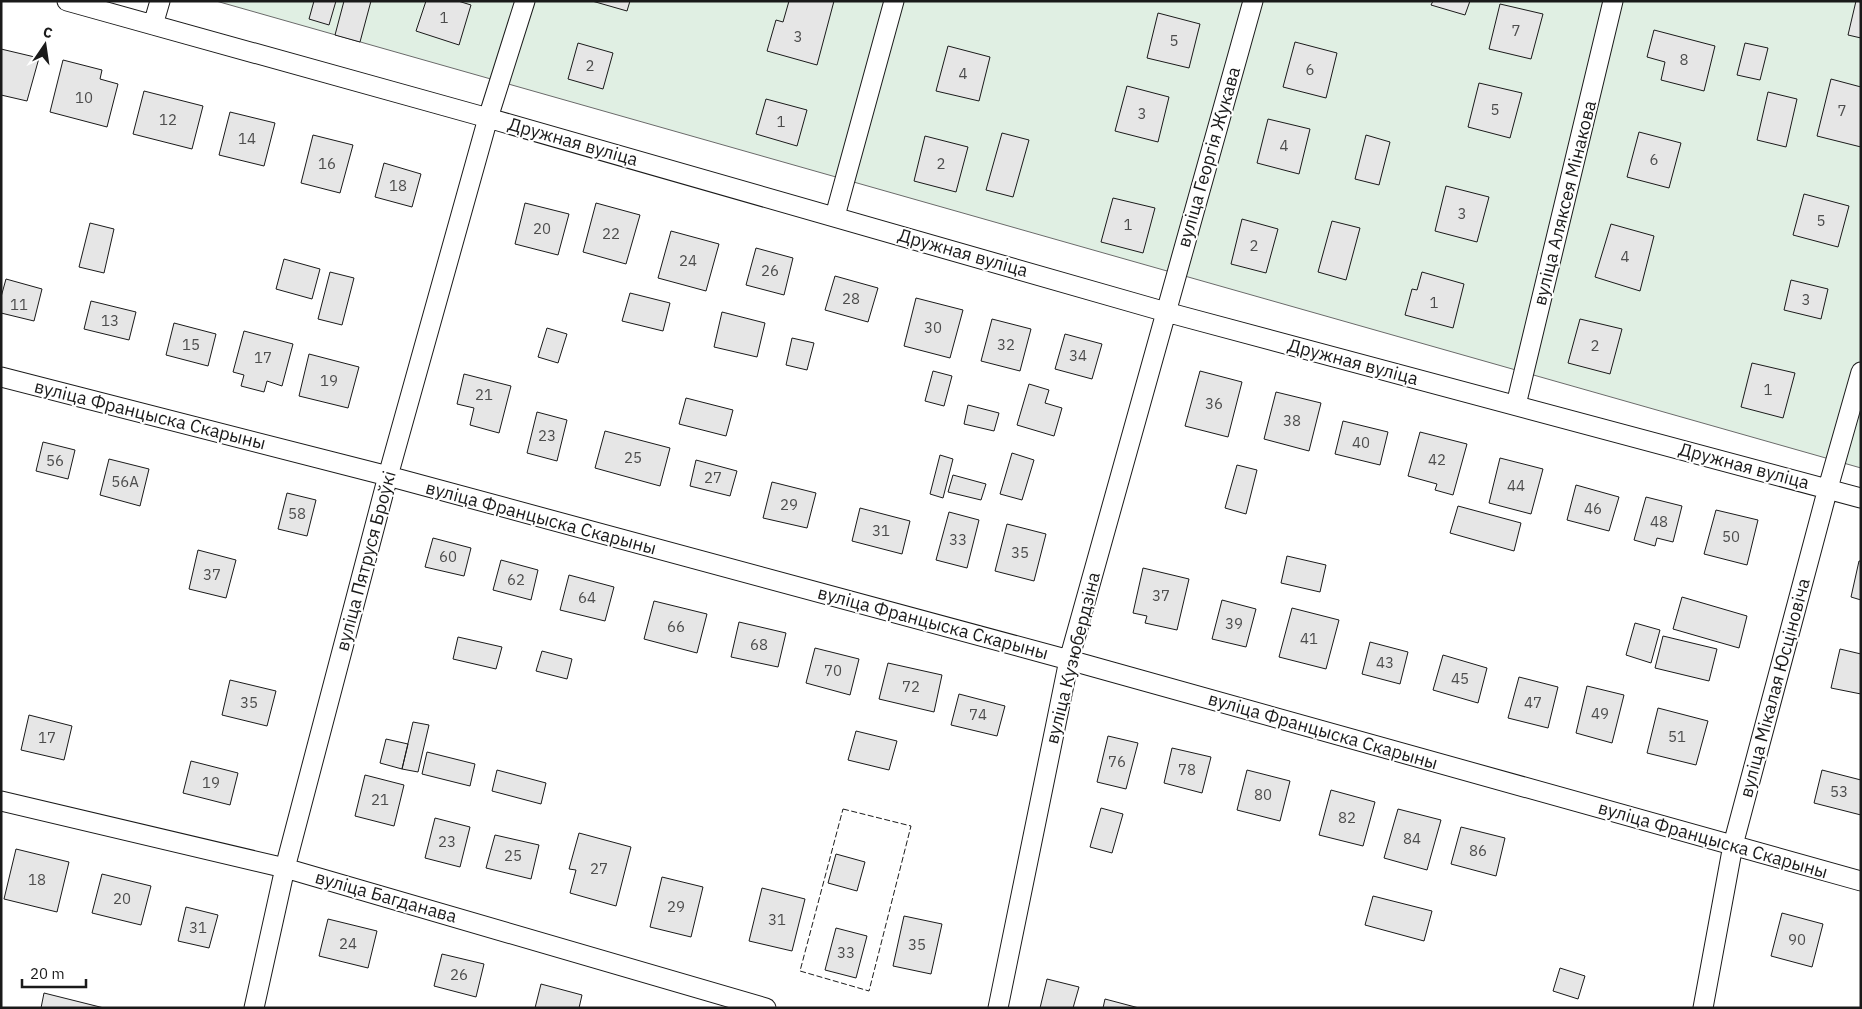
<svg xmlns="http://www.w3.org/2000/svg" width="1862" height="1009" font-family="'IBM Plex Sans',sans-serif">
  <rect width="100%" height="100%" fill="#fff"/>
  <!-- green -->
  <path fill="#e0efe3" stroke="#6a6a6a" d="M 216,1 L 1861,1 L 1861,468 Z"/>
  <!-- building -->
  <path fill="#e6e6e6" stroke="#1a1a1a" d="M 314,1 L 336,1 L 329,25 L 309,19 Z
    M 344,1 L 371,1 L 360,42 L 335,35 Z
    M 426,1 L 458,1 L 471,5 L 459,45 L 416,31 Z
    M 592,1 L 630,1 L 627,11 Z
    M 789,1 L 834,1 L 817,65 L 767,51 L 776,20 L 783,22 Z
    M 1433,1 L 1470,1 L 1465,15 L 1431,5 Z
    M 1856,1 L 1861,2 L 1861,38 L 1848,35 Z
    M 1500,4 L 1543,14 L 1531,59 L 1489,49 Z
    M 1158,13 L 1200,24 L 1189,68 L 1147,58 Z
    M 1654,30 L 1715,46 L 1704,91 L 1661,80 L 1665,62 L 1647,57 Z
    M 1295,42 L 1337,53 L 1326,98 L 1283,87 Z
    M 578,43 L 613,53 L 603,89 L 568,79 Z
    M 1745,43 L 1768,48 L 1760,80 L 1737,75 Z
    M 948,46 L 990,57 L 979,101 L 936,91 Z
    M 1,49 L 39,58 L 27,101 L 1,95 Z
    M 63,60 L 102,70 L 100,79 L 118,84 L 107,127 L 50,112 Z
    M 1831,79 L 1861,87 L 1861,147 L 1817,136 Z
    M 1479,83 L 1522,93 L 1510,138 L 1468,127 Z
    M 1127,86 L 1169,97 L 1158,142 L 1115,131 Z
    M 144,91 L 203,106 L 192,149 L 133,134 Z
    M 1768,92 L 1797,99 L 1786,147 L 1757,140 Z
    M 766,99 L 807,110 L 797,146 L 756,134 Z
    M 230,112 L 275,123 L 264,166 L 219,155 Z
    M 1268,119 L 1310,129 L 1299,174 L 1257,163 Z
    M 1639,132 L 1681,143 L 1669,188 L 1627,177 Z
    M 1002,133 L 1029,140 L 1013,197 L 986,190 Z
    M 313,135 L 353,145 L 340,193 L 301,183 Z
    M 1366,135 L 1390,142 L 1379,185 L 1355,179 Z
    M 925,136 L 968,147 L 956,192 L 914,181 Z
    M 384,163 L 421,174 L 412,207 L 375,197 Z
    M 1446,186 L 1489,197 L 1477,242 L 1435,231 Z
    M 1804,194 L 1849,206 L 1838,247 L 1793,235 Z
    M 1113,198 L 1155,208 L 1143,253 L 1101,242 Z
    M 525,203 L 569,214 L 558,255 L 515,244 Z
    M 596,203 L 640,215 L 626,264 L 583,252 Z
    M 1242,219 L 1278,229 L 1266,273 L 1231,264 Z
    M 1332,221 L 1360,228 L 1346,280 L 1318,272 Z
    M 90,223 L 114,229 L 104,273 L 79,267 Z
    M 1611,224 L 1654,236 L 1640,291 L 1595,277 Z
    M 671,231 L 719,244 L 706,291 L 658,278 Z
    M 756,248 L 793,258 L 784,295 L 746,285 Z
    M 284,259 L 320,269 L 312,299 L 276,289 Z
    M 330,272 L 354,278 L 342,325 L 318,319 Z
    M 1422,272 L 1464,284 L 1453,328 L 1405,315 L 1412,289 L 1417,290 Z
    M 835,276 L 878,288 L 868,322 L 825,310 Z
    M 6,279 L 42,289 L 34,321 L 1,313 L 1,297 Z
    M 1791,280 L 1828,289 L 1821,319 L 1784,310 Z
    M 630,293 L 670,303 L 663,331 L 622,321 Z
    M 916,298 L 963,310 L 950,358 L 904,346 Z
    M 91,301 L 136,312 L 129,340 L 84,329 Z
    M 722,312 L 765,323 L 757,357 L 714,347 Z
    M 992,319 L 1031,329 L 1020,371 L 981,361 Z
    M 1580,319 L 1622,329 L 1610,374 L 1568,363 Z
    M 174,323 L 216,334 L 208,366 L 166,355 Z
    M 547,328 L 567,334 L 558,363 L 538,357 Z
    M 244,331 L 293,344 L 282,386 L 267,381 L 264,392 L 241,386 L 244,375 L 233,372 Z
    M 1065,334 L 1102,344 L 1092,379 L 1055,369 Z
    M 792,338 L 814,343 L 807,370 L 786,365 Z
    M 309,354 L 359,367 L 348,408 L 299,396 Z
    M 1752,363 L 1795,373 L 1783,418 L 1741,407 Z
    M 933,371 L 952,376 L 944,406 L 925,401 Z
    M 1200,371 L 1242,382 L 1228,437 L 1185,426 Z
    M 464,374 L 511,386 L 499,433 L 470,425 L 474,408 L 457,404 Z
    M 1029,384 L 1049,390 L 1045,403 L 1062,408 L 1054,436 L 1017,425 Z
    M 1276,392 L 1321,403 L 1309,451 L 1264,439 Z
    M 686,398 L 733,410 L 726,436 L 679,424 Z
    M 968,405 L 999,413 L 994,431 L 964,424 Z
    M 537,412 L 567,420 L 557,461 L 527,453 Z
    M 1343,421 L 1388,432 L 1380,465 L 1335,454 Z
    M 605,431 L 670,448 L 660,486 L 595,468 Z
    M 1420,432 L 1467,444 L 1453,495 L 1435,490 L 1437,484 L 1408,476 Z
    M 43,442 L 75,450 L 68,479 L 36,471 Z
    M 1012,453 L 1034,460 L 1022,500 L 1000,494 Z
    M 940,455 L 953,459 L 943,498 L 930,494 Z
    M 1500,458 L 1543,469 L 1531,514 L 1489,503 Z
    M 109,459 L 149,469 L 140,506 L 100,495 Z
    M 696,460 L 737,471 L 730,496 L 690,486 Z
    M 1237,465 L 1257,470 L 1246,514 L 1225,508 Z
    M 953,475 L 986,484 L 981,500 L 948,492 Z
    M 772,482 L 816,493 L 807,528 L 763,518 Z
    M 1576,485 L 1619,497 L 1609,531 L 1567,520 Z
    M 287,493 L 316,500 L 307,536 L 278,529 Z
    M 1646,497 L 1682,506 L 1673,542 L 1657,538 L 1655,546 L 1634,540 Z
    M 1458,506 L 1521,523 L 1514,551 L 1450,533 Z
    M 860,508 L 910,521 L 902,554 L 852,541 Z
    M 1716,510 L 1758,520 L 1747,565 L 1704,554 Z
    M 949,512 L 979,520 L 967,568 L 936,560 Z
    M 1007,524 L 1046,534 L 1034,581 L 995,571 Z
    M 433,538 L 471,548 L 464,576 L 425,567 Z
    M 198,550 L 236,560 L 226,598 L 189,589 Z
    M 1287,556 L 1326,565 L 1320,592 L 1281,583 Z
    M 501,560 L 538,570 L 531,600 L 493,590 Z
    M 1859,561 L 1861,561 L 1861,600 L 1851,597 Z
    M 1143,568 L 1189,579 L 1177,630 L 1145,623 L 1147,616 L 1133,613 Z
    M 569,575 L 614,587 L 605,621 L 560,610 Z
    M 1682,597 L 1747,616 L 1739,648 L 1673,629 Z
    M 1222,600 L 1256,609 L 1246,647 L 1212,639 Z
    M 654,601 L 707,614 L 697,653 L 644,639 Z
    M 1292,608 L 1339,620 L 1326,669 L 1279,657 Z
    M 739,622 L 786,633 L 778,667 L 731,657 Z
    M 1635,623 L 1660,630 L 1651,663 L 1626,655 Z
    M 1663,636 L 1717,649 L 1709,681 L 1655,668 Z
    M 458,637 L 502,647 L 496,669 L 453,659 Z
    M 1370,642 L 1408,652 L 1400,684 L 1362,674 Z
    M 815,648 L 859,659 L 850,695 L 806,683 Z
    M 1840,649 L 1861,654 L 1861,694 L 1831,688 Z
    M 542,651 L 572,659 L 567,679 L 536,671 Z
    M 1443,655 L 1487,668 L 1478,703 L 1433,690 Z
    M 888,663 L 942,675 L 934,712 L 879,699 Z
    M 1519,677 L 1558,687 L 1548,728 L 1508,718 Z
    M 230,680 L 276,691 L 267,726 L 222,715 Z
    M 1587,686 L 1624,695 L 1612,743 L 1576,733 Z
    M 959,694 L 1005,706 L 997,736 L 951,725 Z
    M 1658,708 L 1708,721 L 1696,765 L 1647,753 Z
    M 29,715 L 72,726 L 64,760 L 21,750 Z
    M 413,722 L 429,725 L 418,772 L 402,769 Z
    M 856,731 L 897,741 L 889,770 L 848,760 Z
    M 1108,736 L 1138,743 L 1126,789 L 1097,782 Z
    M 386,739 L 408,744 L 402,769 L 380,763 Z
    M 1172,748 L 1211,757 L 1202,793 L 1164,783 Z
    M 427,752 L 475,764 L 470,786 L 422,774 Z
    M 191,761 L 238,773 L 230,805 L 183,793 Z
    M 497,770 L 546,783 L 541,804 L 492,791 Z
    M 1247,770 L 1290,781 L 1280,821 L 1237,810 Z
    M 1822,770 L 1861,780 L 1861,815 L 1814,803 Z
    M 365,775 L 404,785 L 394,826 L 355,816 Z
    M 1331,790 L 1375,802 L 1363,846 L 1319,835 Z
    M 1101,808 L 1123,814 L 1112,853 L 1090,847 Z
    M 1398,809 L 1441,820 L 1427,870 L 1384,858 Z
    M 435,818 L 470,827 L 460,867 L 425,858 Z
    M 1461,827 L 1505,838 L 1496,876 L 1451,864 Z
    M 579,833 L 631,847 L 616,906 L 570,893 L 576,870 L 569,869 Z
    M 495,835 L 539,845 L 531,879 L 486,868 Z
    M 16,849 L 69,862 L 57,912 L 4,899 Z
    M 836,854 L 865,862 L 857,891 L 828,883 Z
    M 102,874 L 151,886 L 141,925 L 92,913 Z
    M 662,877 L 703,887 L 691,937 L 650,927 Z
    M 762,888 L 805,899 L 792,951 L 749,941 Z
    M 1373,896 L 1432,911 L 1424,941 L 1365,925 Z
    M 186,907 L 218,915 L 209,948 L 178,941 Z
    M 1782,913 L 1823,924 L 1812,967 L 1771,956 Z
    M 904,916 L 942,924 L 931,974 L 893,966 Z
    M 328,919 L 377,931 L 368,968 L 319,956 Z
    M 836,928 L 867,936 L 856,978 L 825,970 Z
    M 442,954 L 484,964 L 476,997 L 434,986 Z
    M 1560,968 L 1585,976 L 1578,999 L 1553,991 Z
    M 1047,979 L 1079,987 L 1073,1008 L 1040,1008 Z
    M 541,984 L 582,995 L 579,1008 L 535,1008 Z
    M 44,993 L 104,1008 L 41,1008 Z
    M 1105,999 L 1139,1008 L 1103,1008 Z"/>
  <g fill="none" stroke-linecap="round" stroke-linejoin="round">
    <defs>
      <path id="street" d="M 67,1 L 488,118 L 1166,312 L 1861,498
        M 153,25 L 160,1
        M 835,216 L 894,1
        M 1,377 L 388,476 L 1069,660 L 1861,881
        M 1516,405 L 1613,1
        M 1,801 L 285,868 L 766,1008
        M 254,1008 L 285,868 L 388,476 L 488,118 L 525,1
        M 998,1008 L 1069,660 L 1253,1
        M 1703,1008 L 1733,845 L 1828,488 L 1861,372"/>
    </defs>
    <!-- street casing -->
    <use href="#street" stroke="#1a1a1a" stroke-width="21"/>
    <!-- street -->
    <use href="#street" stroke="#fff" stroke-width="19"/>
    <!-- fence -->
    <path stroke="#1a1a1a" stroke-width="1" stroke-dasharray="6 2.5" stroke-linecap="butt" d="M 843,809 L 911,826 L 869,991 L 800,971 Z"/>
  </g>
  <g text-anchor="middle" stroke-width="4" stroke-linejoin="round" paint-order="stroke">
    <!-- number labels -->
    <g font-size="15" fill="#4d4d4d">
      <text x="444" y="23">1</text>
      <text x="1516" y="36">7</text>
      <text x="798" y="42">3</text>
      <text x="1174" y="46">5</text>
      <text x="1684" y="65">8</text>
      <text x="590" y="71">2</text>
      <text x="1310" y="75">6</text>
      <text x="963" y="79">4</text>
      <text x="84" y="103">10</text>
      <text x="1495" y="115">5</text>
      <text x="1842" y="116">7</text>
      <text x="1142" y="119">3</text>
      <text x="168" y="125">12</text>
      <text x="781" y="127">1</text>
      <text x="247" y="144">14</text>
      <text x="1284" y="151">4</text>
      <text x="1654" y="165">6</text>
      <text x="327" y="169">16</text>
      <text x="941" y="169">2</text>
      <text x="398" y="191">18</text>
      <text x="1462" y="219">3</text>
      <text x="1821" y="226">5</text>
      <text x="1128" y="230">1</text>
      <text x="542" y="234">20</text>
      <text x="611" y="239">22</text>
      <text x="1254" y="251">2</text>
      <text x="1625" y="262">4</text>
      <text x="688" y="266">24</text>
      <text x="770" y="276">26</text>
      <text x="851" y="304">28</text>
      <text x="1806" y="305">3</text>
      <text x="1434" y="308">1</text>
      <text x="19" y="310">11</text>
      <text x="110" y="326">13</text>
      <text x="933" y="333">30</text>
      <text x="191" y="350">15</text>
      <text x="1006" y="350">32</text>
      <text x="1595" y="351">2</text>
      <text x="1078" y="361">34</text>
      <text x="263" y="363">17</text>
      <text x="329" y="386">19</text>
      <text x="1768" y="395">1</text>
      <text x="484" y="400">21</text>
      <text x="1214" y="409">36</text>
      <text x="1292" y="426">38</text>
      <text x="547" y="441">23</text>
      <text x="1361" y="448">40</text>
      <text x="633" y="463">25</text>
      <text x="1437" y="465">42</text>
      <text x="55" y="466">56</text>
      <text x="713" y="483">27</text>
      <text x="125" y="487">56А</text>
      <text x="1516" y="491">44</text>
      <text x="789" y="510">29</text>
      <text x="1593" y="514">46</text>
      <text x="297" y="519">58</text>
      <text x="1659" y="527">48</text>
      <text x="881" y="536">31</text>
      <text x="1731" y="542">50</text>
      <text x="958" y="545">33</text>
      <text x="1020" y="558">35</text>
      <text x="448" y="562">60</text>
      <text x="212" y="580">37</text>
      <text x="516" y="585">62</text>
      <text x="1161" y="601">37</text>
      <text x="587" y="603">64</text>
      <text x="1234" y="629">39</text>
      <text x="676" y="632">66</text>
      <text x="1309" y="644">41</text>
      <text x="759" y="650">68</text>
      <text x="1385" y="668">43</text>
      <text x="833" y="676">70</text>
      <text x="1460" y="684">45</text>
      <text x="911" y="692">72</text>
      <text x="249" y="708">35</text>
      <text x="1533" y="708">47</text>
      <text x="1600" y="719">49</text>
      <text x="978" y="720">74</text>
      <text x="1677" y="742">51</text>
      <text x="47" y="743">17</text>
      <text x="1117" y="767">76</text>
      <text x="1187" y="775">78</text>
      <text x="211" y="788">19</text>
      <text x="1839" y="797">53</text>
      <text x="1263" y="800">80</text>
      <text x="380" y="805">21</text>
      <text x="1347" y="823">82</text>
      <text x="1412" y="844">84</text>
      <text x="447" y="847">23</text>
      <text x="1478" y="856">86</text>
      <text x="513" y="861">25</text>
      <text x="599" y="874">27</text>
      <text x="37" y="885">18</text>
      <text x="122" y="904">20</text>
      <text x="676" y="912">29</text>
      <text x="777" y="925">31</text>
      <text x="198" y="933">31</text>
      <text x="1797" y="945">90</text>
      <text x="348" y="949">24</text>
      <text x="917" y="950">35</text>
      <text x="846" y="958">33</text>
      <text x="459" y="980">26</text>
    </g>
    <!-- street labels -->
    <g font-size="18" fill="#1a1a1a" stroke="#fff">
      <text transform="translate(573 142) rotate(16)" y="6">Дружная вуліца</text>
      <text transform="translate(1209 157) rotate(-74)" y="6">вуліца Георгія Жукава</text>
      <text transform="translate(1565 203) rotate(-76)" y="6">вуліца Аляксея Мінакова</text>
      <text transform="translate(963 253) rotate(16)" y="6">Дружная вуліца</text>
      <text transform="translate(1353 362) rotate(15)" y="6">Дружная вуліца</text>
      <text transform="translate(150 415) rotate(14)" y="6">вуліца Францыска Скарыны</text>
      <text transform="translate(1744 466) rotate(15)" y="6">Дружная вуліца</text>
      <text transform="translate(541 518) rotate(15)" y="6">вуліца Францыска Скарыны</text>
      <text transform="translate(366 561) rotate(-75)" y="6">вуліца Пятруся Броўкі</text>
      <text transform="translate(933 623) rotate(15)" y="6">вуліца Францыска Скарыны</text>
      <text transform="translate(1073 658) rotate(-76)" y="6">вуліца Кузюбердзіна</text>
      <text transform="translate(1775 688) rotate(-75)" y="6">вуліца Мікалая Юсціновіча</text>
      <text transform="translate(1323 731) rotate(16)" y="6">вуліца Францыска Скарыны</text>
      <text transform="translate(1713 840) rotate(16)" y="6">вуліца Францыска Скарыны</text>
      <text transform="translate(386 897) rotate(16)" y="6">вуліца Багданава</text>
    </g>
  </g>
  <!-- border -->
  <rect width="1862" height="1009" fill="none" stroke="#1a1a1a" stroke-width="5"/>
  <!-- north arrow -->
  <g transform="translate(45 45) rotate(13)" stroke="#ffffff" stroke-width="4" paint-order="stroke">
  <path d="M0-4L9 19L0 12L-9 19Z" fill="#1a1a1a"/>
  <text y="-8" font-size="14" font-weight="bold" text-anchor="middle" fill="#1a1a1a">С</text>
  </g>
  <!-- scale -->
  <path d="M22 979v8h64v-8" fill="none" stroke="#1a1a1a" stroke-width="2.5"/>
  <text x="30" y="979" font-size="15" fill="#1a1a1a" stroke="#ffffff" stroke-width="4" paint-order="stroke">20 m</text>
</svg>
